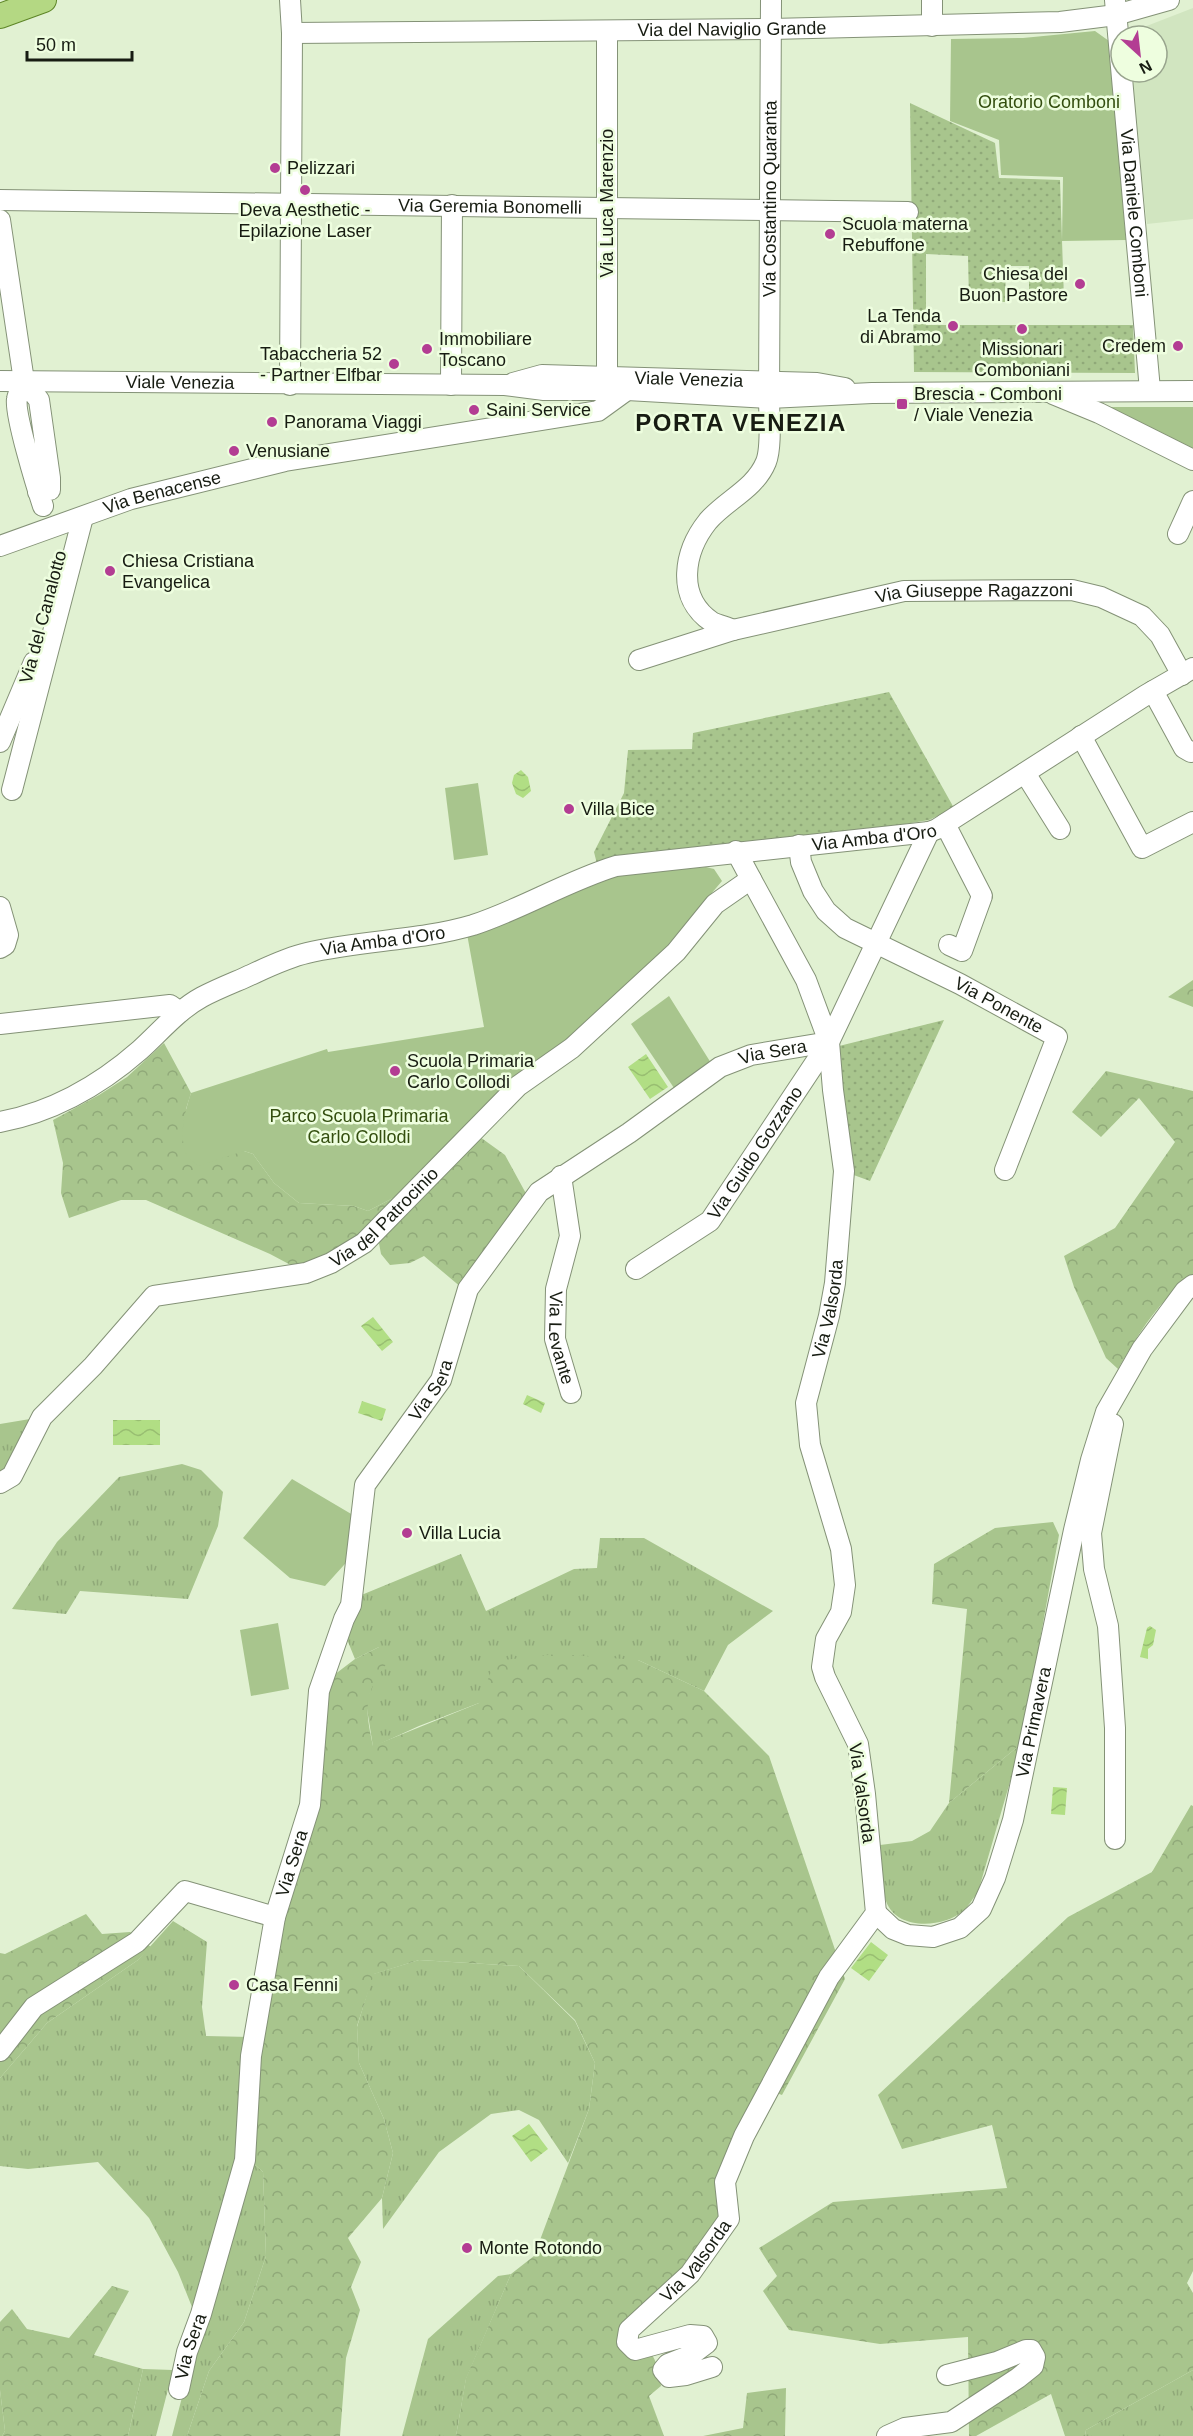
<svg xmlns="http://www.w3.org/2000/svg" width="1193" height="2436" font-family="Helvetica,sans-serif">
  <defs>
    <pattern id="grass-tufts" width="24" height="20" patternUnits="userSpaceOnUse" patternTransform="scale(1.5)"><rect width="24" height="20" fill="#a8c58d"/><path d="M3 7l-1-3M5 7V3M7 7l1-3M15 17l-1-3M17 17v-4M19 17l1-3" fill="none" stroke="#90a979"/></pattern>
    <pattern id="forest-crowns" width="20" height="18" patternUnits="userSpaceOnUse" patternTransform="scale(1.5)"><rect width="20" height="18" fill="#a8c58d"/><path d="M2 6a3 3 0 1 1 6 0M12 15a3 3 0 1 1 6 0" fill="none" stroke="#90a979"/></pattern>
    <pattern id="garden-dots" width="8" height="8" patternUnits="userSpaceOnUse" patternTransform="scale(1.5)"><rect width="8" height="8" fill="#a8c58d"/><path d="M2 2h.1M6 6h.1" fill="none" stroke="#90a979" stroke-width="1.8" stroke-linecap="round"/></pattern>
    <pattern id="water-waves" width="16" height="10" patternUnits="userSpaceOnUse" patternTransform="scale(1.5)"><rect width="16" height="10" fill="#b1de84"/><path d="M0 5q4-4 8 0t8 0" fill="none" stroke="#98be71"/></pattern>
  </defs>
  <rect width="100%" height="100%" fill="#e1f1d2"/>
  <!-- built -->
  <path fill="#d1e5c0" d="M 1193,8 L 1193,219 L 1147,224 L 1130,72 L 1157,72 L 1157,36 L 1126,36 L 1126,34 Z"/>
  <!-- grass -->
  <path fill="url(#grass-tufts)" d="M 30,1419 L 24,1441 L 4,1470 L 0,1473 L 0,1424 Z
    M 182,1464 L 201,1470 L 223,1492 L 218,1526 L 188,1599 L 80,1591 L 66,1614 L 12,1609 L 57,1542 L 119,1477 Z
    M 600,1538 L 644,1538 L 773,1611 L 728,1645 L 704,1691 L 638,1660 L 479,1703 L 419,1726 L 373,1747 L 366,1702 L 374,1680 L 379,1647 L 355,1659 L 344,1632 L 359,1596 L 461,1554 L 486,1611 L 574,1569 L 597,1568 Z
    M 1021,1744 L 978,1892 C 973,1898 969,1906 963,1911 C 944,1928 896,1931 886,1901 C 880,1885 882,1862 880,1845 L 912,1841 L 930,1831 L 949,1803 Z
    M 173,1921 L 207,1942 L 202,2007 L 206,2036 L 250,2037 L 240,2159 L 194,2312 L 178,2272 L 149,2218 L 98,2162 L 28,2169 L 0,2166 L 0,2078 L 47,2023 L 138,1960 Z
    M 419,1960 L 519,1966 L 575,2021 L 595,2063 L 589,2109 L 568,2163 L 539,2120 L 519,2110 L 491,2114 L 439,2152 L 383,2229 L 382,2198 L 393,2153 L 384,2119 L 359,2063 L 357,2027 L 373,1974 Z
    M 251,2161 L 263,2172 L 266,2256 L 244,2322 L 209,2371 L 187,2436 L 172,2436 L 196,2343 Z
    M 511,2274 L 466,2379 L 456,2436 L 402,2436 L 428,2339 L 498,2276 Z
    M 143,2369 L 173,2370 L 156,2436 L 128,2436 Z
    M 1193,2370 L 1193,2436 L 1085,2436 L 1086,2430 Z
    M 0,2390 L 5,2431 L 2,2436 L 0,2436 Z"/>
  <!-- forest -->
  <path fill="url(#forest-crowns)" d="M 1193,980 L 1193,1007 L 1168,997 Z
    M 164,1043 L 191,1093 L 186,1109 L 244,1151 L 253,1154 L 274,1183 L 299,1203 L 354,1206 L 368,1211 L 395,1197 L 401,1198 L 353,1245 L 302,1271 L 270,1254 L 146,1200 L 121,1200 L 69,1218 L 61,1193 L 63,1163 L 53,1120 L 99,1095 L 127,1077 Z
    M 1106,1071 L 1193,1091 L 1193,1274 C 1158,1302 1140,1331 1118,1369 L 1106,1358 L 1074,1287 L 1064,1256 L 1115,1228 L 1175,1142 L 1139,1098 L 1101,1137 L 1072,1112 Z
    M 480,1137 L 505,1155 L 529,1199 L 462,1288 L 424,1256 L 410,1263 L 390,1265 L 381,1254 L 378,1238 Z
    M 1053,1522 L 1059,1535 L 1021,1744 L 949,1803 L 967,1609 L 932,1604 L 934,1564 L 995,1528 Z
    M 379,1647 L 388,1662 C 363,1693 365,1709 373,1746 L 479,1703 L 495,1661 L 557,1654 L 638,1660 L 704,1691 L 769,1756 L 845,1979 L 782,2095 L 761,2087 L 725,2173 L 716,2229 L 630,2333 C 652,2349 658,2360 661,2386 L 649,2396 L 664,2436 L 456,2436 L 466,2378 L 511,2274 L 534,2256 L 589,2109 L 595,2063 L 575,2020 L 519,1966 L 419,1960 L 374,1974 L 357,2026 L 359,2063 L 384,2119 L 393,2153 L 382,2198 L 348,2238 L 361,2262 L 351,2287 L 360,2310 L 346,2358 L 340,2436 L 187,2436 L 209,2371 L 244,2322 L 266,2256 L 263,2172 L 251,2161 L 256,2055 L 326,1692 L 334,1675 L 355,1659 Z
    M 1191,1805 L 1193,1806 L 1193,2271 L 1187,2283 L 1193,2293 L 1193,2370 L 1086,2430 L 1085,2436 L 1065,2436 L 1051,2394 L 976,2436 L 969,2436 L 968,2337 L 880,2344 L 789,2330 L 763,2291 L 777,2276 L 759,2248 L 833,2202 L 1007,2188 L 992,2125 L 902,2149 L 878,2095 L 1068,1917 L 1152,1872 Z
    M 86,1914 L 102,1934 L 130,1932 L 151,1947 L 138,1960 L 47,2023 L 0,2078 L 0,1953 L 5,1954 Z
    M 112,2286 L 129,2291 L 94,2355 L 143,2369 L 128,2436 L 2,2436 L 5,2431 L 0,2390 L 0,2322 L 12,2309 L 27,2329 L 69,2338 Z
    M 786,2388 L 785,2436 L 703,2436 L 743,2428 L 747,2393 Z"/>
  <!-- park -->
  <path fill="#a8c58d" d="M 1095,31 L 1109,41 L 1126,240 L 1062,241 L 1063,177 L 1001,175 L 999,140 L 950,121 L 951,39 L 1023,38 Z
    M 1104,407 L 1193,407 L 1193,456 Z
    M 478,783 L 488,855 L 454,860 L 445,788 Z
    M 706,867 L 714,869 L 722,881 L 660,954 L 401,1198 L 395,1197 L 368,1211 L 354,1206 L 299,1203 L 274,1183 L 253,1154 L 244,1151 L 198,1166 C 195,1163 189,1159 187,1156 C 178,1137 185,1111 191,1093 L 327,1049 L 328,1052 L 484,1027 L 467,934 L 600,879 L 638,873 Z
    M 669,996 L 711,1063 L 674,1088 L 631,1024 Z
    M 292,1479 L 358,1518 L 353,1555 L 325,1586 L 290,1578 L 243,1538 Z
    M 278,1623 L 289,1689 L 251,1696 L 240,1630 Z"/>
  <!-- garden -->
  <path fill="url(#garden-dots)" d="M 910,103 L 995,143 L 999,178 L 1060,180 L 1064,300 L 1029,300 L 1029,266 L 1006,266 L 1005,302 L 969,301 L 968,256 L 926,254 L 926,325 L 1133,325 L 1135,373 L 914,372 Z
    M 889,692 L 954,808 L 929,820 L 827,837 L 597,864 L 594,852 L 624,793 L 628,750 L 692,749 L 693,733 Z
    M 944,1020 L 870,1181 L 851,1174 L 841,1104 L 839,1046 Z"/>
  <!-- water -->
  <path fill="url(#water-waves)" d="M 521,770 L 528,777 L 531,791 L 523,798 L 516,794 L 512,783 L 514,775 Z
    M 646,1054 L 668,1087 L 650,1099 L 628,1067 Z
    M 373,1317 L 393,1342 L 382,1351 L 361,1326 Z
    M 527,1395 L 545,1403 L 541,1413 L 523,1404 Z
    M 362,1401 L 386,1409 L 382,1421 L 358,1413 Z
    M 113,1420 L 160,1420 L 160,1445 L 113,1445 Z
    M 1150,1626 L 1156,1630 L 1153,1645 L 1148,1649 L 1148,1659 L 1140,1657 L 1147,1628 Z
    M 1053,1787 L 1067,1788 L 1065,1815 L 1051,1814 Z
    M 871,1942 L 888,1955 L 869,1981 L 851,1968 Z
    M 529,2124 L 548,2149 L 531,2162 L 512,2136 Z"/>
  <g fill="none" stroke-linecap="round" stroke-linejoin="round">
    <defs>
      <g id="minor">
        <path d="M 932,0 L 932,26"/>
        <path id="s1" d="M 1115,0 L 1150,390"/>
        <path id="s2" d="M 292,33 L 771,29 L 1060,22 L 1116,15 L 1169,0"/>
        <path id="s3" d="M 0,200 L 908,212"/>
        <path d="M 0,220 L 24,381"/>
        <path d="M 607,375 L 607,31"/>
        <path id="s4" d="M 0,381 L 505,385 L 544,390 L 627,390 L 769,398 L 872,393 L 1193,391"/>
        <path id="s5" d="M 513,383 L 542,375 L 817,383 L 845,388"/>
        <path d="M 290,385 L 292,33 L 290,0"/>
        <path d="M 451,385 L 452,205"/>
        <path d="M 1053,394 L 1099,413 L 1193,460"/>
        <path d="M 38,492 L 50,490 L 50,478 L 39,400 L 24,381 C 22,387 18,393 17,399 C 14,413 37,488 43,506"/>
        <path d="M 1178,534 L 1193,501"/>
        <path id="s6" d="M 0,546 L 131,499 L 285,461 L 598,411 L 627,390"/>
        <path id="s7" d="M 733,630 C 727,627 718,625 712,622 C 675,597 684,551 708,521 C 726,500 755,489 766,462 C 772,447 769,415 769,398 L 771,0"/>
        <path id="s8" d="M 639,660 L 733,630 L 904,591 L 1072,590 L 1101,597 L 1142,616 L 1160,635 L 1182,675"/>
        <path d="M 1153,691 L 1184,748 L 1191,752"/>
        <path d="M 1081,736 L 1142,848 L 1193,822"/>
        <path d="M 0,742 L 34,662"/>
        <path d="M 1025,773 L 1060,829"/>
        <path d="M 12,790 L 83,517"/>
        <path d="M 945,824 L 982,896 L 962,951 L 949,945"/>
        <path id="s9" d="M 799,845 L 801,862 L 813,891 L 826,911 L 845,928 L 960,984 L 1057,1037 L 1005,1170"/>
        <path d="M 0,907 L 8,935 L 5,945 L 0,948"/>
        <path d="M 0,1024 L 170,1005 L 180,1012"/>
        <path id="s10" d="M 0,1122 C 53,1112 100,1085 140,1050 C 160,1032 178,1010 202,997 C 215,990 230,984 244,978 C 264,969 285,958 307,953 C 361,940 419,941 473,925 C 522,909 567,881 616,866 L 929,832 L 937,829 L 1146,695 L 1193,668"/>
        <path id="s11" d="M 561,1176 L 570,1236 L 556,1289 L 555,1339 L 571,1393"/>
        <path id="s12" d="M 636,1269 L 710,1221 L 829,1042 L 929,832"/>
        <path d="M 1113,1424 L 1091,1533 L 1094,1569 L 1108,1626 L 1115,1728 L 1115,1839"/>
        <path id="s13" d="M 0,1483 L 12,1476 L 42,1417 L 93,1366 L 154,1296 L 306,1273 L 331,1263 L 364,1243 L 518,1086 L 572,1048 L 676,952 L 715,904 L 751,879 L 736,851"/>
        <path id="s14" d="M 876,1913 L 893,1929 L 908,1935 L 933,1937 L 960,1928 L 981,1909 L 995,1878 L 1013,1820 L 1074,1530 L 1091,1460 L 1106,1412 L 1142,1349 L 1185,1291 L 1193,1285"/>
        <path d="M 0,2051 L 34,2007 L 137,1942 L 185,1891 L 275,1917"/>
        <path id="s15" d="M 712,2367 L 686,2375 L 669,2377 L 663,2370 L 668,2364 L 691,2355 L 707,2343 L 703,2336 L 690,2335 L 635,2350 L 627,2342 L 629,2330 L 690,2274 L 729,2219 L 725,2182 L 744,2136 L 829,1977 L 876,1913 L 865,1794 L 858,1744 L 825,1677 L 822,1667 L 826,1639 L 841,1612 L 845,1585 L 841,1549 L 810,1445 L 806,1403 L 829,1316 L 835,1283 L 844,1171 L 833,1090 L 829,1042 L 806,980 L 751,879"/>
        <path id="s16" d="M 179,2389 L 187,2352 L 201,2314 L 245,2160 L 251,2056 L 275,1917 L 310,1805 L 319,1691 L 344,1619 L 351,1605 L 365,1485 L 441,1380 L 468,1289 L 539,1192 L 629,1133 L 720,1067 L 751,1055 L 829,1042"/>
        <path d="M 887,2436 L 905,2428 L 951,2422 L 1018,2378 L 1033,2366 L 1035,2357 L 1031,2350 L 1026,2350 L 997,2362 L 947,2375"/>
      </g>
      <path id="major" d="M 0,16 L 44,0"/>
    </defs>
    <!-- minor casing -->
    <use href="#minor" stroke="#849277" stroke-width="22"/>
    <!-- major casing -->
    <use href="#major" stroke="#5d8526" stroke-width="26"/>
    <!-- minor -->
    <use href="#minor" stroke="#fff" stroke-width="20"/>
    <!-- major -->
    <use href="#major" stroke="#b4d883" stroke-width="24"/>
  </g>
  <!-- markers -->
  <g fill="#b33d93" stroke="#eefedf" stroke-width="2">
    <circle cx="275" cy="168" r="6"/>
    <circle cx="305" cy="190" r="6"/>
    <circle cx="830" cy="234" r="6"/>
    <circle cx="1080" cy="284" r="6"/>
    <circle cx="953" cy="326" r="6"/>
    <circle cx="1022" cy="329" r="6"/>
    <circle cx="1178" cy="346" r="6"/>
    <circle cx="427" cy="349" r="6"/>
    <circle cx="394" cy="364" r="6"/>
    <rect x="896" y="398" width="12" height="12" rx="3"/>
    <circle cx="474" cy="410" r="6"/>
    <circle cx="272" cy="422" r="6"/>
    <circle cx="234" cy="451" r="6"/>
    <circle cx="110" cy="571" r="6"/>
    <circle cx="569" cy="809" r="6"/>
    <circle cx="395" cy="1071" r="6"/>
    <circle cx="407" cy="1533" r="6"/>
    <circle cx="234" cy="1985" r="6"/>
    <circle cx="467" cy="2248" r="6"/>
  </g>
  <g text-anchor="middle" stroke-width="5" stroke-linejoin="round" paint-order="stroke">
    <!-- street labels -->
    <g font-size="18" fill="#171c12" stroke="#eefedf">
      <text dy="6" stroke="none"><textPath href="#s2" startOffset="440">Via del Naviglio Grande</textPath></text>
      <text dy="6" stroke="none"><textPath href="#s7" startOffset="484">Via Costantino Quaranta</textPath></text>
      <text transform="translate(607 203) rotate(-90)" y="6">Via Luca Marenzio</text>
      <text dy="6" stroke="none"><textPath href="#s3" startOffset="490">Via Geremia Bonomelli</textPath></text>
      <text dy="6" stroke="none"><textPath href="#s1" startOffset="214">Via Daniele Comboni</textPath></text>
      <text dy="6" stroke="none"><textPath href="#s5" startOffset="177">Viale Venezia</textPath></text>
      <text dy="6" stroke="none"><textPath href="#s4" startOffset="180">Viale Venezia</textPath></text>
      <text dy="6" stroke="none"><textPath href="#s6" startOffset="171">Via Benacense</textPath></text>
      <text dy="6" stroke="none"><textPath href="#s8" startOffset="344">Via Giuseppe Ragazzoni</textPath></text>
      <text transform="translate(43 617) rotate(-75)" y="6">Via del Canalotto</text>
      <text dy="6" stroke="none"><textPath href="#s10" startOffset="938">Via Amba d'Oro</textPath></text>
      <text dy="6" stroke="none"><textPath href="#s10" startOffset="432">Via Amba d'Oro</textPath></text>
      <text dy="6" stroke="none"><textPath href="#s9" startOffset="270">Via Ponente</textPath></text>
      <text dy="6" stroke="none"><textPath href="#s16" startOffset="1548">Via Sera</textPath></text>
      <text dy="6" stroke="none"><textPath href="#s12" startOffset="170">Via Guido Gozzano</textPath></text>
      <text dy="6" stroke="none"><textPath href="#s13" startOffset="496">Via del Patrocinio</textPath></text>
      <text dy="6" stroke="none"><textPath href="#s15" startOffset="1330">Via Valsorda</textPath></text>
      <text dy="6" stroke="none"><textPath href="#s11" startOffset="165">Via Levante</textPath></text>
      <text dy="6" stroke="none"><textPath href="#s16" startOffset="1044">Via Sera</textPath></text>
      <text dy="6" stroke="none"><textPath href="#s14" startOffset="316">Via Primavera</textPath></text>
      <text transform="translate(862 1793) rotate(82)" y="6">Via Valsorda</text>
      <text dy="6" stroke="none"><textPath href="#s16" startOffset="540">Via Sera</textPath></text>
      <text dy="6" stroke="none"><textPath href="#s15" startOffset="304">Via Valsorda</textPath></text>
      <text dy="6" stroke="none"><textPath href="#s16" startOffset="44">Via Sera</textPath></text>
    </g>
    <!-- park labels -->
    <g font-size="18" fill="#334e0f" stroke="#eefedf">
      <text x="1049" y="108">Oratorio Comboni</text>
      <text x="359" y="1122">Parco Scuola Primaria<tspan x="359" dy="21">Carlo Collodi</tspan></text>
    </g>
    <!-- poi labels -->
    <g font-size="18" fill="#171c12" stroke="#eefedf" text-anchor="start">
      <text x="287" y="174">Pelizzari</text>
      <text x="305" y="216" text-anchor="middle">Deva Aesthetic -<tspan x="305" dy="21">Epilazione Laser</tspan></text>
      <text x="842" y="230">Scuola materna<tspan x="842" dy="21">Rebuffone</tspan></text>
      <text x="1068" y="280" text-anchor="end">Chiesa del<tspan x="1068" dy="21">Buon Pastore</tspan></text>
      <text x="941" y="322" text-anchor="end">La Tenda<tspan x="941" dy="21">di Abramo</tspan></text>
      <text x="439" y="345">Immobiliare<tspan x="439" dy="21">Toscano</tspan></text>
      <text x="1166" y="352" text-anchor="end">Credem</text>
      <text x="1022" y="355" text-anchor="middle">Missionari<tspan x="1022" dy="21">Comboniani</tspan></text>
      <text x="382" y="360" text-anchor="end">Tabaccheria 52<tspan x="382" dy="21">- Partner Elfbar</tspan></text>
      <text x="914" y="400">Brescia - Comboni<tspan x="914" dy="21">/ Viale Venezia</tspan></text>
      <text x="486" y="416">Saini Service</text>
      <text x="284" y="428">Panorama Viaggi</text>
      <text x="246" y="457">Venusiane</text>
      <text x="122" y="567">Chiesa Cristiana<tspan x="122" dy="21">Evangelica</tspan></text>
      <text x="581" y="815">Villa Bice</text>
      <text x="407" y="1067">Scuola Primaria<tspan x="407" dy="21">Carlo Collodi</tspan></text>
      <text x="419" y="1539">Villa Lucia</text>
      <text x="246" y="1991">Casa Fenni</text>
      <text x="479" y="2254">Monte Rotondo</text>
    </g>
    <!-- district labels -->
    <g font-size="24" font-weight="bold" letter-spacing="1.5" fill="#171c12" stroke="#eefedf">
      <text x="741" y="431">PORTA VENEZIA</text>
    </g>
  </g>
  <!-- north arrow -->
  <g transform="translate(1139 54) rotate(153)"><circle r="28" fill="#eefedf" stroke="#98a48d" stroke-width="1.5"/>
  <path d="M0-4.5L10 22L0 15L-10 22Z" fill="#b33d93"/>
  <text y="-9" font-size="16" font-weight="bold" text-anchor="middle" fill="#171c12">N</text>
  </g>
  <!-- scale -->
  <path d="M27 51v9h105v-9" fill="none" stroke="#171c12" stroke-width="3"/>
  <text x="36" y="51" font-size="18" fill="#171c12" stroke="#eefedf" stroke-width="4.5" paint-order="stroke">50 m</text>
</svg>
